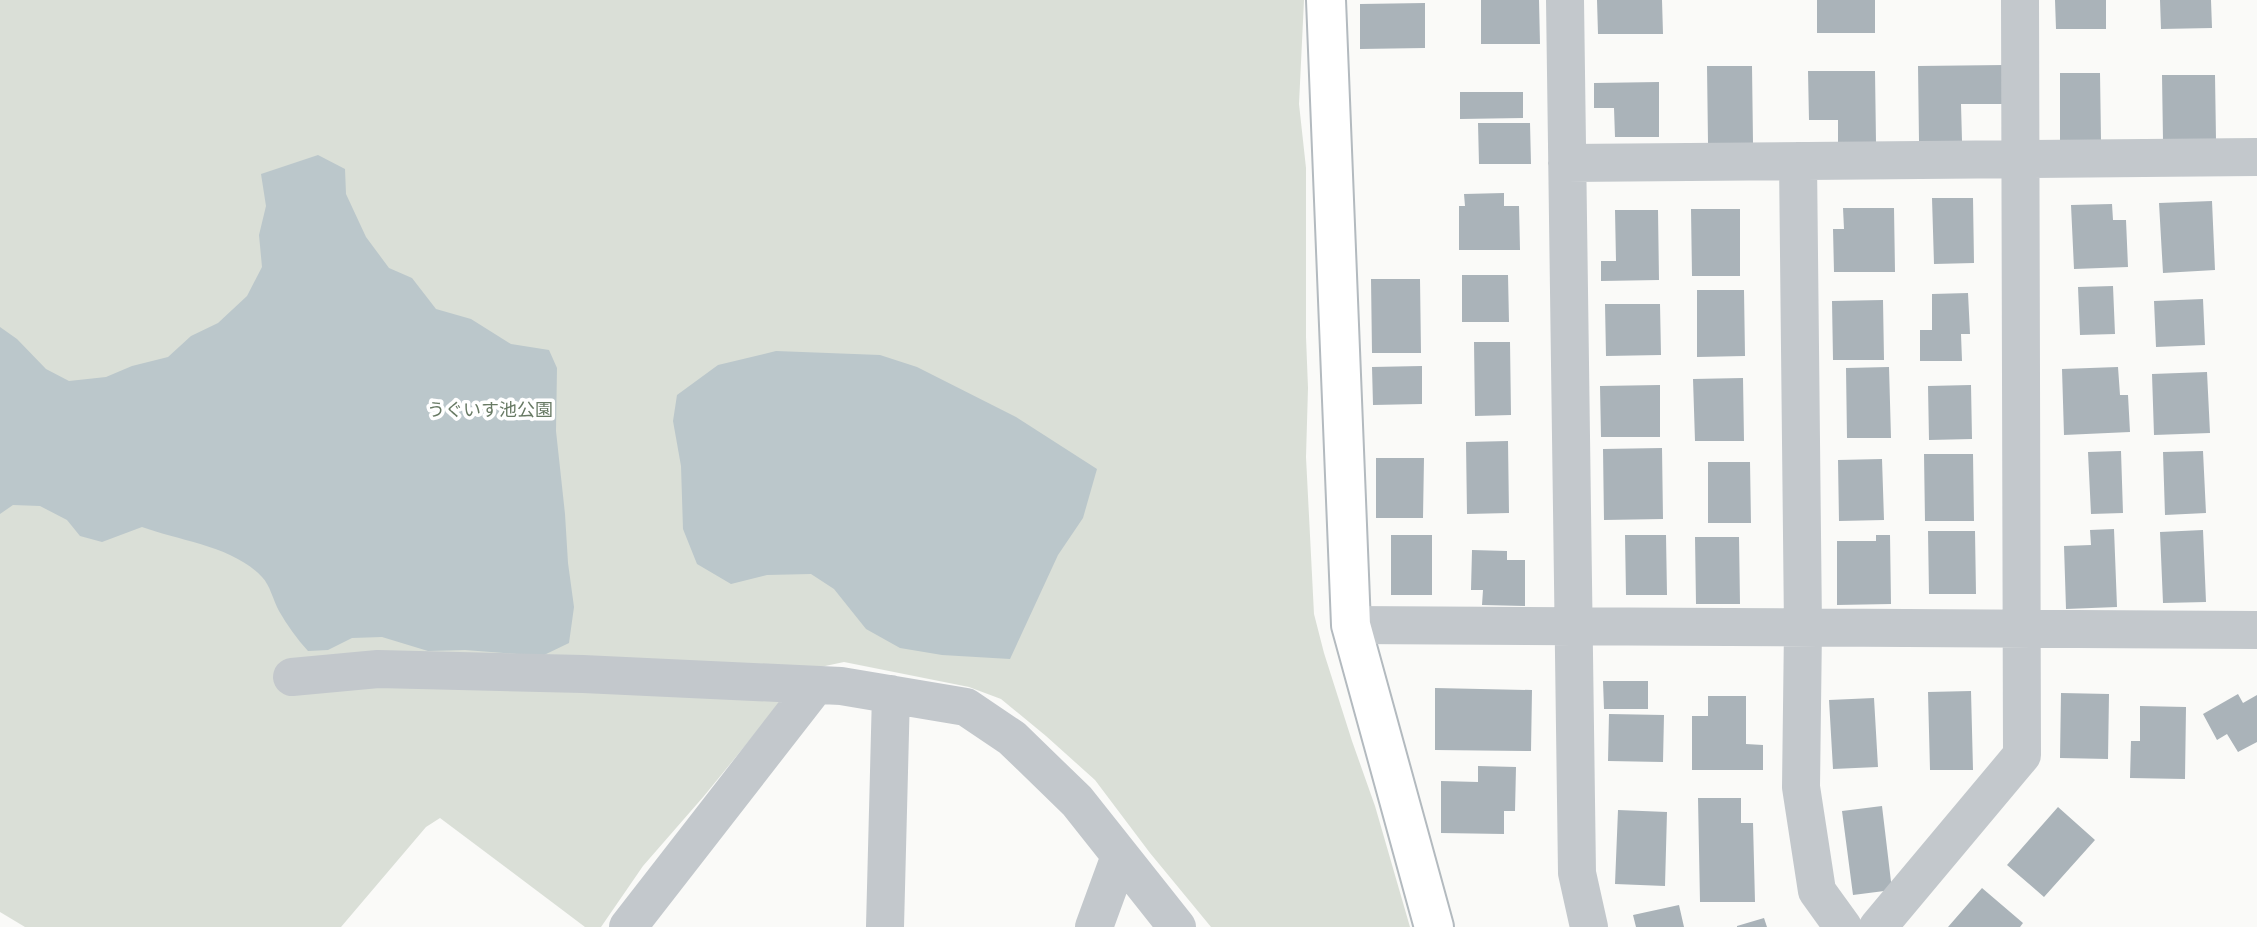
<svg xmlns="http://www.w3.org/2000/svg" width="2257" height="927" font-family="Rubik,'Noto Sans JP',sans-serif">
  <rect width="100%" height="100%" fill="#fafaf8"/>
  <!-- green -->
  <path fill="#dadfd7" d="M 0,0 L 1304,0 L 1299,104 L 1306,168 L 1306,337 L 1308,388 L 1306,457 L 1314,614 L 1324,653 L 1352,741 L 1375,806 L 1410,927 L 1211,927 L 1150,853 L 1095,780 L 1046,736 L 1001,699 L 969,687 L 844,662 L 811,669 L 789,692 L 704,796 L 643,866 L 601,927 L 585,927 L 440,818 L 426,827 L 341,927 L 25,927 L 0,912 Z"/>
  <!-- water -->
  <path fill="#bbc7cb" d="M 318,155 L 345,169 L 346,194 L 366,237 L 389,268 L 412,278 L 436,309 L 471,319 L 511,344 L 549,350 L 557,368 L 556,431 L 565,514 L 568,563 L 574,607 L 569,643 L 542,656 L 465,650 L 428,651 L 382,637 L 352,638 L 328,650 L 308,651 C 297,639 287,625 279,611 C 273,600 270,585 262,577 C 233,546 180,541 142,527 L 102,542 L 80,536 L 67,520 L 40,506 L 13,505 L 0,514 L 0,327 L 17,339 L 46,369 L 69,381 L 106,377 L 132,366 L 168,357 L 191,336 L 218,323 L 247,296 L 262,267 L 259,235 L 266,206 L 261,174 Z
    M 776,351 L 880,355 L 917,367 L 1016,417 L 1097,469 L 1083,518 L 1058,555 L 1010,659 L 942,655 L 900,648 L 866,629 L 834,589 L 811,574 L 767,575 L 731,584 L 697,564 L 683,529 L 681,466 L 673,421 L 677,395 L 718,365 Z"/>
  <!-- building -->
  <path fill="#aab3b9" d="M 1481,0 L 1539,0 L 1540,44 L 1481,44 Z
    M 1597,0 L 1662,0 L 1663,34 L 1598,34 Z
    M 1817,0 L 1875,0 L 1875,33 L 1817,33 Z
    M 2055,0 L 2106,0 L 2106,29 L 2056,29 Z
    M 2160,0 L 2211,0 L 2212,28 L 2161,29 Z
    M 1425,3 L 1425,48 L 1360,49 L 1360,4 Z
    M 2005,65 L 2006,104 L 1961,104 L 1962,141 L 1919,141 L 1918,66 Z
    M 1707,66 L 1752,66 L 1753,143 L 1708,143 Z
    M 1808,71 L 1875,71 L 1876,143 L 1838,143 L 1838,120 L 1809,120 Z
    M 2060,73 L 2100,73 L 2101,140 L 2060,140 Z
    M 2162,75 L 2215,75 L 2216,140 L 2163,141 Z
    M 1659,82 L 1659,137 L 1615,137 L 1614,108 L 1594,108 L 1594,83 Z
    M 1460,92 L 1523,92 L 1523,118 L 1460,119 Z
    M 1478,123 L 1530,123 L 1531,164 L 1479,164 Z
    M 1504,193 L 1504,206 L 1519,206 L 1520,250 L 1459,250 L 1459,206 L 1465,206 L 1464,194 Z
    M 1932,198 L 1973,198 L 1974,263 L 1934,264 Z
    M 2212,201 L 2215,270 L 2163,273 L 2159,203 Z
    M 2112,204 L 2113,220 L 2126,220 L 2128,267 L 2074,269 L 2071,205 Z
    M 1843,208 L 1894,208 L 1895,272 L 1834,272 L 1833,229 L 1844,229 Z
    M 1691,209 L 1740,209 L 1740,276 L 1692,276 Z
    M 1615,210 L 1658,210 L 1659,280 L 1601,281 L 1601,261 L 1616,261 Z
    M 1462,275 L 1508,275 L 1509,322 L 1462,322 Z
    M 1371,279 L 1420,279 L 1421,353 L 1372,353 Z
    M 2113,286 L 2115,334 L 2080,335 L 2078,287 Z
    M 1697,290 L 1744,290 L 1745,356 L 1697,357 Z
    M 1968,293 L 1970,334 L 1961,334 L 1962,361 L 1920,361 L 1920,330 L 1932,330 L 1932,294 Z
    M 2203,299 L 2205,345 L 2156,347 L 2154,301 Z
    M 1883,300 L 1884,360 L 1833,360 L 1832,301 Z
    M 1605,304 L 1660,304 L 1661,355 L 1606,356 Z
    M 1474,342 L 1510,342 L 1511,415 L 1475,416 Z
    M 1422,366 L 1422,404 L 1373,405 L 1372,367 Z
    M 1889,367 L 1891,438 L 1847,438 L 1846,368 Z
    M 2118,367 L 2120,395 L 2128,395 L 2130,432 L 2064,435 L 2062,369 Z
    M 2207,372 L 2210,433 L 2154,435 L 2152,374 Z
    M 1743,378 L 1744,441 L 1695,441 L 1693,379 Z
    M 1660,385 L 1660,437 L 1601,437 L 1600,386 Z
    M 1971,385 L 1972,439 L 1929,440 L 1928,386 Z
    M 1508,441 L 1509,513 L 1467,514 L 1466,442 Z
    M 1662,448 L 1663,519 L 1604,520 L 1603,449 Z
    M 2121,451 L 2123,513 L 2091,514 L 2088,452 Z
    M 2203,451 L 2206,513 L 2165,515 L 2163,452 Z
    M 1924,454 L 1973,454 L 1974,521 L 1925,521 Z
    M 1376,458 L 1424,458 L 1423,518 L 1376,518 Z
    M 1882,459 L 1884,520 L 1839,521 L 1838,460 Z
    M 1708,462 L 1750,462 L 1751,523 L 1708,523 Z
    M 2114,529 L 2117,607 L 2066,609 L 2064,546 L 2091,545 L 2090,530 Z
    M 2203,530 L 2206,602 L 2163,603 L 2160,532 Z
    M 1928,531 L 1975,531 L 1976,594 L 1929,594 Z
    M 1391,535 L 1432,535 L 1432,595 L 1391,595 Z
    M 1625,535 L 1666,535 L 1667,595 L 1626,595 Z
    M 1876,535 L 1890,535 L 1891,604 L 1837,605 L 1837,541 L 1876,541 Z
    M 1695,537 L 1739,537 L 1740,604 L 1696,604 Z
    M 1472,550 L 1507,551 L 1507,560 L 1525,560 L 1525,606 L 1482,605 L 1483,590 L 1471,590 Z
    M 1603,681 L 1648,681 L 1648,709 L 1604,709 Z
    M 1435,688 L 1532,690 L 1531,751 L 1435,750 Z
    M 1971,691 L 1973,770 L 1930,770 L 1928,692 Z
    M 2061,693 L 2109,694 L 2108,759 L 2060,758 Z
    M 2238,694 L 2243,703 L 2257,695 L 2257,742 L 2238,752 L 2227,734 L 2217,740 L 2203,714 Z
    M 1708,696 L 1746,696 L 1746,744 L 1763,745 L 1763,770 L 1692,770 L 1692,716 L 1708,716 Z
    M 1874,698 L 1878,767 L 1833,769 L 1829,700 Z
    M 2140,706 L 2186,707 L 2185,779 L 2130,778 L 2131,741 L 2140,741 Z
    M 1609,714 L 1664,715 L 1663,762 L 1608,761 Z
    M 1478,766 L 1516,767 L 1515,811 L 1504,811 L 1504,834 L 1441,833 L 1441,781 L 1478,782 Z
    M 1698,798 L 1741,798 L 1741,823 L 1753,823 L 1755,902 L 1700,902 Z
    M 1882,806 L 1892,890 L 1853,895 L 1842,811 Z
    M 2058,807 L 2095,840 L 2044,897 L 2007,865 Z
    M 1618,810 L 1667,812 L 1665,886 L 1615,884 Z
    M 1982,888 L 2023,923 L 2020,927 L 1948,927 Z
    M 1679,905 L 1684,927 L 1636,927 L 1633,915 Z
    M 1764,918 L 1767,927 L 1737,927 L 1737,926 Z"/>
  <g fill="none" stroke-linecap="round" stroke-linejoin="round">
    <defs>
      <path id="secondary" d="M 1326,0 L 1351,625 L 1434,927"/>
    </defs>
    <!-- secondary casing -->
    <use href="#secondary" stroke="#b3babf" stroke-width="42"/>
    <!-- street -->
    <path stroke="#c3c8cc" stroke-width="38" d="M 1565,0 L 1577,873 L 1589,927
      M 1798,161 L 1803,628 L 1801,787 L 1817,891 L 1843,927
      M 1567,163 L 2257,157
      M 1351,625 L 2257,630
      M 292,677 L 378,669 L 583,674 L 841,686 L 966,707 L 1012,738 L 1077,801 L 1177,927
      M 628,927 L 816,685
      M 885,927 L 891,694
      M 1094,927 L 1120,856
      M 1878,927 L 2022,755 L 2020,0"/>
    <!-- secondary -->
    <use href="#secondary" stroke="#fff" stroke-width="38"/>
  </g>
  <g text-anchor="middle" stroke-width="7" stroke-linejoin="round" paint-order="stroke">
    <!-- park labels -->
    <g font-size="18" fill="#687a64" stroke="#fff">
      <text x="490" y="416">うぐいす池公園</text>
    </g>
  </g>
</svg>
